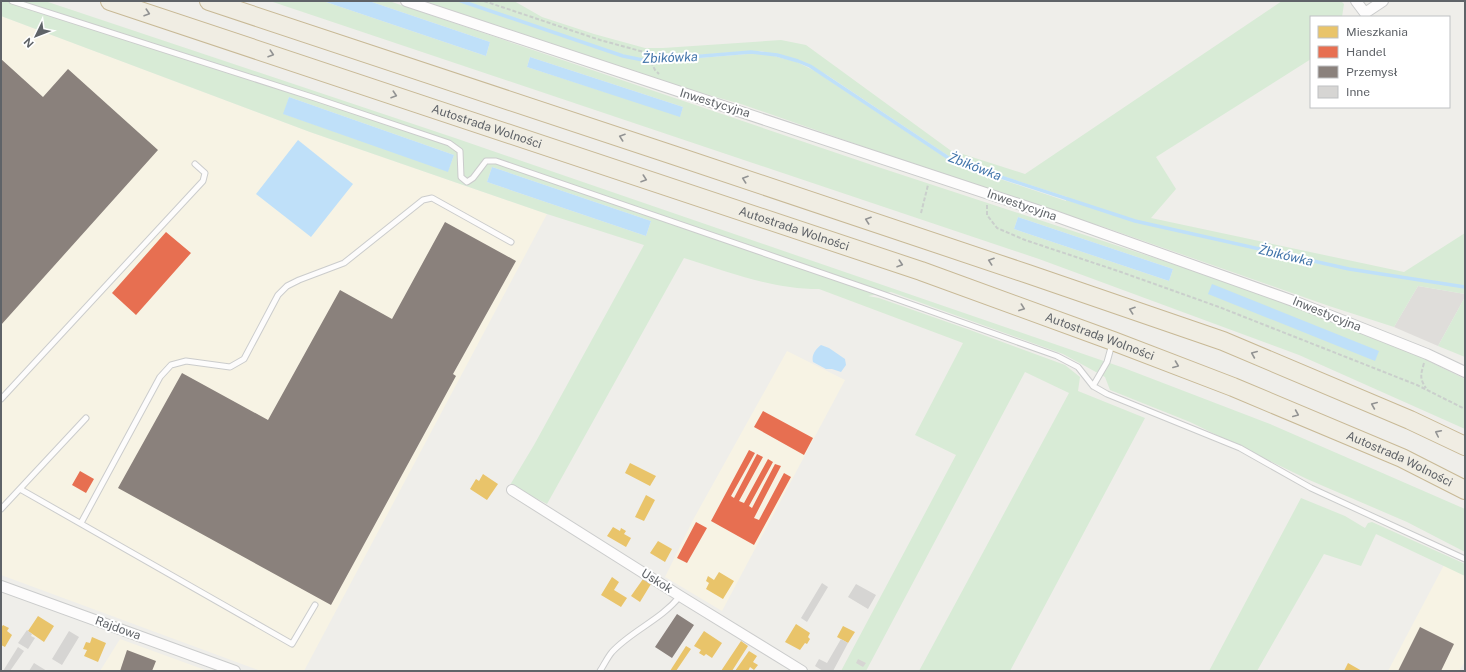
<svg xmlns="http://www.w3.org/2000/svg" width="1466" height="672" font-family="'Public Sans',sans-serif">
  <rect width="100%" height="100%" fill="#efeeea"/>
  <!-- commercial -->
  <path fill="#f7f3e4" d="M 1,16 L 310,132 L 547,214 L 304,671 L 261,671 L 1,575 Z
    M 787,351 L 845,380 L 722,611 L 665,577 L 693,520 Z
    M 1444,565 L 1465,576 L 1465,661 L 1459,671 L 1388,671 Z
    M 120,639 L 208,671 L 100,671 Z"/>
  <!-- industrial -->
  <path fill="#dfddda" d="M 1418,286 L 1465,294 L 1465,297 L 1438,346 L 1394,327 Z"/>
  <!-- green -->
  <path fill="#d8ebd6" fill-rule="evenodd" d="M 1,1 L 45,1 L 455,138 L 1124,368 L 1270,424 L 1465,509 L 1465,552 L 1407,522 L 1307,479 L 1190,422 L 1110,390 L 1105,377 L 1063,354 L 891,292 L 868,296 L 879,298 L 970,330 L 1065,365 L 1080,377 L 1078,391 L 1145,418 L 1010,671 L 919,671 L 1069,393 L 1025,372 L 866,671 L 841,671 L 956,455 L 915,435 L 963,343 L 819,289 C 771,289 729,272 684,258 L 547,504 L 510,485 L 534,445 L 644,245 L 547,214 L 310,132 L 1,16 ZM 289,97 L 454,155 L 448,171 L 284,114 ZM 492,167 L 651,221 L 646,236 L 487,182 Z
    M 270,1 L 323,1 L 486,56 L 490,42 L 369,1 L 389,1 L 875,166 L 1243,287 L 1390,342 L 1465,379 L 1465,429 L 1299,355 L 1039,259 ZM 530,57 L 683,107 L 680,116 L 527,67 ZM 1018,217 L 1173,269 L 1169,281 L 1014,229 Z
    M 424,1 L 458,1 L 617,55 L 650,62 L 747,54 L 766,54 L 797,62 L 815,71 L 955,164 L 1066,201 L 1067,197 L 956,161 L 827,75 L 797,60 L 761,51 L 734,52 L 652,59 L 630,57 L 462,1 L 514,1 L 542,17 L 594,34 L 645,48 L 663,48 L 781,40 L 806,45 L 950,150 L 1025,174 L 1282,1 L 1341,1 L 1344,4 L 1342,17 L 1311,17 L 1311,59 L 1156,157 L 1176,189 L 1151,218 L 1404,272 L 1465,233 L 1465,294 L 1418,286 L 1394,327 L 1329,306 L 1101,226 L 1054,213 L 741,104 L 694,91 Z
    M 1465,297 L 1465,357 L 1438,346 Z
    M 1301,498 L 1345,516 L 1365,528 L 1368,523 L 1372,522 L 1463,563 L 1465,564 L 1465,576 L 1376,534 L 1361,566 L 1324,554 L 1257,671 L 1209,671 Z"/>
  <!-- water -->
  <path fill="#bfe0f9" d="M 323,1 L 369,1 L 490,42 L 486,56 Z
    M 530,57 L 683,107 L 680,117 L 527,67 Z
    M 289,97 L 454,155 L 448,172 L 283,114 Z
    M 298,140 L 353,184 L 311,237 L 256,194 Z
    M 492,167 L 651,221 L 646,236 L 487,182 Z
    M 1018,217 L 1173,269 L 1169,281 L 1014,229 Z
    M 1212,284 L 1379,351 L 1375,361 L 1208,294 Z
    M 821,345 L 829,348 L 845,359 L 846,365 L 841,372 L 832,369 L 826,369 L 813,362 C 811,355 816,349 821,345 Z"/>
  <!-- homes -->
  <path fill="#e9c46a" d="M 630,463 L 656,476 L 650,486 L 625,473 Z
    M 483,474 L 498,484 L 487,500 L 470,489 L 476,479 L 479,481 Z
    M 646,495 L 655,500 L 644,521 L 635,517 Z
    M 613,527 L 620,531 L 621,528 L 626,531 L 624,534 L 631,538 L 626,547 L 607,536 Z
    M 658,541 L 672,549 L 665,562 L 650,553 Z
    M 719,572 L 734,581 L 723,599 L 706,589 L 709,583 L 706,581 L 708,576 L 714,580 Z
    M 612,577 L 619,582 L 614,590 L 627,598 L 621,607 L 601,595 Z
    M 643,579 L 651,584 L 640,602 L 631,596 Z
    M 38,616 L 54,626 L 44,642 L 28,631 Z
    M 796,624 L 810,633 L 808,637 L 810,639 L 807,644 L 805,643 L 800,650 L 785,642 Z
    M 3,625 L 9,628 L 7,631 L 12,635 L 5,647 L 1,645 L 1,628 Z
    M 843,626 L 855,632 L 848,643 L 837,637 Z
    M 704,631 L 722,643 L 712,658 L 706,654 L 704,656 L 699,653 L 701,650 L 694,646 Z
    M 92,637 L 106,643 L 98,662 L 84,656 L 87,650 L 83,649 L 86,642 L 90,643 Z
    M 741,641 L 748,646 L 732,671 L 721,671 Z
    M 686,646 L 691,649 L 676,671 L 670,671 Z
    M 749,651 L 757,656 L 753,662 L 758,665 L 754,670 L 750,667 L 748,671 L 735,671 Z
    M 1348,663 L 1362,671 L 1344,671 Z"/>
  <!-- shops -->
  <path fill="#e76f51" d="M 166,232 L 191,253 L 136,315 L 112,293 Z
    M 763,411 L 813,438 L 804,455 L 754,427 Z
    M 749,450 L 755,453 L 731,496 L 734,498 L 757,454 L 763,457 L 739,501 L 744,503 L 768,459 L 773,462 L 749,506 L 752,508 L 775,464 L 781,466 L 754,518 L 759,520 L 784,473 L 791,477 L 754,545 L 711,521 Z
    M 80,471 L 94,479 L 86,493 L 72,485 Z
    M 696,522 L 707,528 L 687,563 L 677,558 Z"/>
  <!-- industry -->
  <path fill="#8a817c" d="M 1,59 L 43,97 L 68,69 L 158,150 L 1,325 Z
    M 445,222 L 516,261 L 453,374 L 456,376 L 331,605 L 118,488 L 182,373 L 268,420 L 340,290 L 392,319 Z
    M 677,614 L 694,625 L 672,658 L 655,647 Z
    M 1420,627 L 1454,644 L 1441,671 L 1398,671 Z
    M 127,650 L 156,661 L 152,671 L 120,671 Z"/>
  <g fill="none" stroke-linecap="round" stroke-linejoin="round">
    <!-- stream -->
    <path stroke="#bfe0f9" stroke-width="3.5" d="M 461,1 L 623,56 L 643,60 L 654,60 L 751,52 L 777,55 L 798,61 L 810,66 L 950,159 L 964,165 L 1135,221 L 1349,269 L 1465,287"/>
  </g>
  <!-- building -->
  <path fill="#d6d5d3" d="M 822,583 L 828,587 L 807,622 L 801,618 Z
    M 856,584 L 876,595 L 868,609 L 848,597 Z
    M 27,630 L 32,634 L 31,636 L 35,638 L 28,649 L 18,643 Z
    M 69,631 L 79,637 L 62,665 L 52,659 Z
    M 841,639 L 848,643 L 833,671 L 823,671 L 815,666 L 819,659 L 827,663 Z
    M 18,647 L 24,651 L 10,671 L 3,671 Z
    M 858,659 L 866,663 L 863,667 L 856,663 Z
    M 34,663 L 47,671 L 29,671 Z"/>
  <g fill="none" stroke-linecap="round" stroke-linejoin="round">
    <defs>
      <path id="service" d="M 12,1 L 315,98 L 449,143 L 460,151 L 461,177 L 467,182 L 473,178 L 486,161 L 496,161 L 874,291 L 1057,356 L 1078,367 L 1093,386
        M 1112,344 L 1107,362 L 1093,386 L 1107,394 L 1240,448 L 1311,488 L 1465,559
        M 1,399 L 203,181 L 205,173 L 195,164
        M 20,489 L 292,644 L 315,605
        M 1,509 L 86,418
        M 81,523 L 160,377 L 171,365 L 186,361 L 230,367 L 244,359 L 278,295 L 287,286 L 299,280 L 344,263 L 423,200 L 432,198 L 511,242
        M 600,671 C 604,665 607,658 612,652 C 631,631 661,620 680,596"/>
      <path id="minor" d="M 406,1 L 1052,215 L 1296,302 L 1427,354 L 1465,372
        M 1356,1 L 1365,13 L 1383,1
        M 512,490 L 680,596 L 802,671
        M 1,586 L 235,671"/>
      <g id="motorway">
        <path id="s1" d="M 110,1 L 921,271 L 1113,341 L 1233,387 L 1402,458 L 1465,490"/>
        <path d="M 209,1 L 673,155 L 1028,274 L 1223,341 L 1410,420 L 1465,446"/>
      </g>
    </defs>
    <!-- service casing -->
    <use href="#service" stroke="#cbcccc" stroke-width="7"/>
    <!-- minor casing -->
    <use href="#minor" stroke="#cbcccc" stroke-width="12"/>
    <!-- motorway casing -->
    <use href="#motorway" stroke="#c8b996" stroke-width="20"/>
    <!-- path -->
    <path stroke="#cacfcc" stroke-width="2" stroke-dasharray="4 2" stroke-linecap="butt" d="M 484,1 L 600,40 L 644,52 L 649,58 L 655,70 L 659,74
      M 987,205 L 987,215 L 997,228 L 1025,240 L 1121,272 L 1219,307 L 1417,385 L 1465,409
      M 921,213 L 928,185
      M 1424,363 C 1421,374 1419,378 1426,388"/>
    <!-- service -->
    <use href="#service" stroke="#fdfcfc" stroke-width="5"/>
    <!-- minor -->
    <use href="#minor" stroke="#fdfcfc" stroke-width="10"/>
    <!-- motorway -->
    <use href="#motorway" stroke="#f0ede3" stroke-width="18"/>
  </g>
  <!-- one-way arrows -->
  <defs><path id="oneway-chevron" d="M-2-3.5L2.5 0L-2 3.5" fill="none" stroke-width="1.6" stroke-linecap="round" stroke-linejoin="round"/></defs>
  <g stroke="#929393">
    <use href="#oneway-chevron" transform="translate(147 13) rotate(18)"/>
    <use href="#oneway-chevron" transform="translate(271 54) rotate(18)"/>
    <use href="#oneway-chevron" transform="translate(394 95) rotate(18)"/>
    <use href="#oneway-chevron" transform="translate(622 137) rotate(-161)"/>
    <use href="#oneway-chevron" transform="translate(644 179) rotate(19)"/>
    <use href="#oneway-chevron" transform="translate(745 179) rotate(-161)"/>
    <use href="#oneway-chevron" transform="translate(868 220) rotate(-161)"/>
    <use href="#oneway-chevron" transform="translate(991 261) rotate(-161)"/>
    <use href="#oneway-chevron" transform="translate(900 264) rotate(18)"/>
    <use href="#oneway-chevron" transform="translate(1022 308) rotate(20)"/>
    <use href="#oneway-chevron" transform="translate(1132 310) rotate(-161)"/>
    <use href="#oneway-chevron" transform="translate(1254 354) rotate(-157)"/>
    <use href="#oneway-chevron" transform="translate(1176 365) rotate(21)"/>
    <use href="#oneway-chevron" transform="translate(1374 405) rotate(-157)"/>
    <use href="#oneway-chevron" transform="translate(1296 414) rotate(23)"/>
    <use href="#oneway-chevron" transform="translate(1438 433) rotate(-154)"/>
  </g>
  <g text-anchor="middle" stroke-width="4" stroke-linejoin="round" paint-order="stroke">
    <!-- street labels -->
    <g font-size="12" fill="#5f6368" stroke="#fff">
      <text transform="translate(715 103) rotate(17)" y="4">Inwestycyjna</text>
      <text dy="4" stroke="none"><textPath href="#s1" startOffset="397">Autostrada Wolności</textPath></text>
      <text transform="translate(1022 205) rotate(19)" y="4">Inwestycyjna</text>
      <text dy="4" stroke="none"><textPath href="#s1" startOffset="721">Autostrada Wolności</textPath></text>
      <text transform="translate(1327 314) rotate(22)" y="4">Inwestycyjna</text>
      <text dy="4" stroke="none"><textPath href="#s1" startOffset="1045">Autostrada Wolności</textPath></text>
      <text dy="4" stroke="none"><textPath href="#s1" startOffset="1369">Autostrada Wolności</textPath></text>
      <text transform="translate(657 581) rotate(32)" y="4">Uskok</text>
      <text transform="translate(118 628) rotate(20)" y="4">Rajdowa</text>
    </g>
    <!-- water labels -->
    <g font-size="13" font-style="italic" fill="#4174aa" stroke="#fff">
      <text transform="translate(670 57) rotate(-2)" y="5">Żbikówka</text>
      <text transform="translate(975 166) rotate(21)" y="5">Żbikówka</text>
      <text transform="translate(1286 255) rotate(13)" y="5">Żbikówka</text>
    </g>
  </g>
  <!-- border -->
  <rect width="1466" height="672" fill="none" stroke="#5f6368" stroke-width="4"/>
  <!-- legend -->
  <rect x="1310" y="16" width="140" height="92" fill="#ffffff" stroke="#bfc1c3"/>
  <rect x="1318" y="26" width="20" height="12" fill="#e9c46a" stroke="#bfc1c3"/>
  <text x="1346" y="36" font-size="12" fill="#5f6368">Mieszkania</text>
  <rect x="1318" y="46" width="20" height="12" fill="#e76f51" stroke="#bfc1c3"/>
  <text x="1346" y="56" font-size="12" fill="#5f6368">Handel</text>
  <rect x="1318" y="66" width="20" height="12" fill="#8a817c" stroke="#bfc1c3"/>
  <text x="1346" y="76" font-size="12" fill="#5f6368">Przemysł</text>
  <rect x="1318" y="86" width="20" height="12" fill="#d6d5d3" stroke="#bfc1c3"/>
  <text x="1346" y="96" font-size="12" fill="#5f6368">Inne</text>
  <!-- north arrow -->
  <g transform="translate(36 36) rotate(227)" stroke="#ffffff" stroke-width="3" paint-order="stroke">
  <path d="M0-3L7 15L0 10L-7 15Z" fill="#5f6368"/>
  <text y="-6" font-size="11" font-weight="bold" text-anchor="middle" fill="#5f6368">N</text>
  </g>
</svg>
